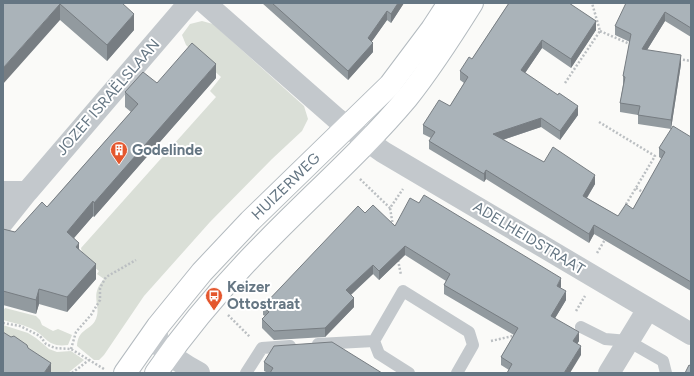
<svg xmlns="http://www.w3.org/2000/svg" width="694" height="376" font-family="Figtree,sans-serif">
  <rect width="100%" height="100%" fill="#fafaf8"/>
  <!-- green -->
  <path fill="#dadfd7" d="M 202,21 L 213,24 L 304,106 L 308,119 L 302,131 L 272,159 L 210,222 L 144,296 L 104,355 L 99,360 L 94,360 L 77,346 C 78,329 89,331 95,321 C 103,305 88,297 104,279 L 97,274 L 99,271 L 83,258 L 81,248 L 216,97 L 210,91 L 221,77 L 186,45 L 182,35 L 190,24 Z
    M 5,308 L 36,316 L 40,320 L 42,325 L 53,331 L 58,329 L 72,335 L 68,345 C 46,348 47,335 30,328 C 22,324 12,323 3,320 L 3,311 Z
    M 3,325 L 28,333 L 36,338 L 49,349 L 57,352 L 71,351 L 84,360 L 68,373 L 49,373 L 3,342 Z"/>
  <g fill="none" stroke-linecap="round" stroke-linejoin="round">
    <defs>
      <g id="secondary">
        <path id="s1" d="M 125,373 L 158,326 L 202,272 L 250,221 L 390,85 L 432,29 L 449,3"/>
        <path d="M 156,373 C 189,325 228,280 269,239 C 315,192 365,148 407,98 C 431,68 452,35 472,3"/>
      </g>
    </defs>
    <!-- secondary casing -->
    <use href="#secondary" stroke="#b3babf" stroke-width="24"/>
    <!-- path -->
    <path stroke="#bbbfc2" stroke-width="2.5" stroke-dasharray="2 2" stroke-linecap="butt" d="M 600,31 L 632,45
      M 679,59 L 691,61
      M 565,83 L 600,31 L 592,3
      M 599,122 L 655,156 L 625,206
      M 360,179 L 390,208
      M 636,188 L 646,194
      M 393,226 L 390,208 L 403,189
      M 597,253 L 606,238
      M 398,260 L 401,275
      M 576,311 L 585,296
      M 228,315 L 250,337
      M 3,323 L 20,326 L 40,336 L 46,344 L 55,348 L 71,349 L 104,369
      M 491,341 L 517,335
      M 71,349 L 76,332 L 91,315 L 100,300 L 100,288 L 106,277 L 136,260
      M 72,373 L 89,360"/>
    <!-- lane -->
    <path stroke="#c3c8cc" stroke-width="12" d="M 581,327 L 605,339 L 628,341 L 663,361 L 666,373
      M 318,344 L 374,341
      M 246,373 L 262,348 L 290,346
      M 409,373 L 379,354 L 374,341 L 403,291 L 469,332 L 473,345 L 457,373"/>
    <!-- street -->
    <path stroke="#c3c8cc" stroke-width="22" d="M 205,3 L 337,119 L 383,152 L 691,334
      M 3,192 L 27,192
      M 3,222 L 27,192 L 189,3
      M 158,326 C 157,331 156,337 158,342 C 163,352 188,367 199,373
      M 609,373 L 648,309"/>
    <!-- secondary -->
    <use href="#secondary" stroke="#fff" stroke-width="22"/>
  </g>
  <!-- wall -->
  <path fill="#929a9f" d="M 3,3 L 122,3 L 134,30 L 107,61 L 60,20 Z
    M 262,3 L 404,3 L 391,23 L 387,20 L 371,42 L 373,52 L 348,80 Z
    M 509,3 L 596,30 L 571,68 L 542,48 L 525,73 L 578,115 L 560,140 L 541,127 L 503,140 L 544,162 L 595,184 L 587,198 L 618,216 L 633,209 L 662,159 L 659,157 L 659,148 L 691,137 L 691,291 L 594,234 L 589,243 L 486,179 L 484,182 L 429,149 L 429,141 L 431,138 L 423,134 L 423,125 L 450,106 L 464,83 L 460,80 L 460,71 L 472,59 Z
    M 691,3 L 691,37 L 665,21 L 647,50 L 681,64 L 671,129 L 638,124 L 638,115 L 620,112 L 620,103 L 623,85 L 623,76 L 630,42 L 615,35 L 615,26 Z
    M 216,78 L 94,217 L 93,216 L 74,238 L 79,249 L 96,279 L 67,312 L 39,304 L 36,314 L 3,305 L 3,229 L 15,232 L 47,207 L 131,112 L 125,107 L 125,92 L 157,83 Z
    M 365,213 L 395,226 L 561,287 L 560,288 L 566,300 L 555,318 L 579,341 L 577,344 L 581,355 L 509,370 L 501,365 L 501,357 L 514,335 L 444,294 L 444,285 L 446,281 L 405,255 L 379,280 L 373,274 L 351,295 L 354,307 L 325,337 L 274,340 L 262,328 L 262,319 L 265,316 L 263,315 L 263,306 Z
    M 264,362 L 382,373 L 268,373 L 264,371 Z"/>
  <!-- shaded-wall -->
  <path fill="#777d82" d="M 398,3 L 404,3 L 391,23 L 391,14 Z
    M 60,4 L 60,20 L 3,84 L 3,68 Z
    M 387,11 L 387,20 L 368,47 L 368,38 Z
    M 665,12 L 665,21 L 642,58 L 642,49 Z
    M 134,14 L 134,30 L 107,61 L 107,45 Z
    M 596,21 L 596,30 L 571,68 L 571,59 Z
    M 542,40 L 542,48 L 521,79 L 521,70 Z
    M 373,43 L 373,52 L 348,80 L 348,71 Z
    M 681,55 L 681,64 L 671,129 L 671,120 Z
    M 216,64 L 216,78 L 94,217 L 94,203 Z
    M 578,106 L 578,115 L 560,140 L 560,131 Z
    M 541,118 L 541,127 L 493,143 L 493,134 Z
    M 486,170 L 486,179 L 484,182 L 484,174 Z
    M 595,175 L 595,184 L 583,204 L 583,196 Z
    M 93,201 L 93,216 L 67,246 L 67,232 Z
    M 594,225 L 594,234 L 589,243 L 589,234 Z
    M 79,243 L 79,258 L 76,247 Z
    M 405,246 L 405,255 L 379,280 L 379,271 Z
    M 96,264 L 96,279 L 67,312 L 67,297 Z
    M 373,265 L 373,274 L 346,299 L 346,290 Z
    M 561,278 L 561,287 L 557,295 L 557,286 Z
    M 39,289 L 39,304 L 36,314 L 36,300 Z
    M 566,291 L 566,300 L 551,325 L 551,316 Z
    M 354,298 L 354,307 L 325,337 L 325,328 Z
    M 579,332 L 579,341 L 573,350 L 573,341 Z
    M 581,346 L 581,355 L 570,373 L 564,373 Z
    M 51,363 L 51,373 L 44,373 Z"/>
  <!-- building -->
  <path fill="#aab3b9" stroke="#777d82" d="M 3,3 L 122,3 L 134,14 L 107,45 L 60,4 L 3,68 Z
    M 272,3 L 398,3 L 391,14 L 387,11 L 368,38 L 373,43 L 348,71 Z
    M 509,3 L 569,3 L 596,21 L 571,59 L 542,40 L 521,70 L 558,95 L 559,93 L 578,106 L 560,131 L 541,118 L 493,134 L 544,162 L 553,147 L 595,175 L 583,196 L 618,216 L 626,204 L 633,209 L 665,152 L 659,148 L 673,126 L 691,137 L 691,282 L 594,225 L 589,234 L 486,170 L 484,174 L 429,141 L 435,132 L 423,125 L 439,100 L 450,106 L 468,77 L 460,71 L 469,57 L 472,59 Z
    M 626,3 L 691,3 L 691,28 L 665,12 L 642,49 L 681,55 L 671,120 L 638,115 L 640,106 L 620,103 L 625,77 L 623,76 L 631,34 L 615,26 Z
    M 192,43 L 216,64 L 94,203 L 93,201 L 67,232 L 79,243 L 76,247 L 96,264 L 67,297 L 39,289 L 36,300 L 3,291 L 3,229 L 15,232 L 42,202 L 47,207 L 138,104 L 125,92 L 143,72 L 157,83 Z
    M 424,195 L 561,278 L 557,286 L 566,291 L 551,316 L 579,332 L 573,341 L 581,346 L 564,373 L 507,373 L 512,364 L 501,357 L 518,328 L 444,285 L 450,274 L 405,246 L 379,271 L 373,265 L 346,290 L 354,298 L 325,328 L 274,331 L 262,319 L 269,312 L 263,306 L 358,206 L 365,213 L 373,205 L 395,226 L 410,198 L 419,203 Z
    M 3,332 L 11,337 L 14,336 L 27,345 L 28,348 L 51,363 L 44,373 L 3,373 Z
    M 332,342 L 382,373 L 270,373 L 273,368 L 264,362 L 274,346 Z
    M 689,365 L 691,366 L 691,373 L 685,373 Z"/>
  <!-- icons -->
  <defs>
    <symbol id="building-pin" viewBox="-11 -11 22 30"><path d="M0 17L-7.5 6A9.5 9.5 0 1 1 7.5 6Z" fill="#e4572e" stroke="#fff"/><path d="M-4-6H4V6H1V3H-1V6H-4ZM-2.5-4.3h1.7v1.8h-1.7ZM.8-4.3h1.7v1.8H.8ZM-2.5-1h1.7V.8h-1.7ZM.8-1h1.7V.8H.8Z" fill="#fff"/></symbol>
    <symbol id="bus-pin" viewBox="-11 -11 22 30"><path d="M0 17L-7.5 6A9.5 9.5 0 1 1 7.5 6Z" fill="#e4572e" stroke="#fff"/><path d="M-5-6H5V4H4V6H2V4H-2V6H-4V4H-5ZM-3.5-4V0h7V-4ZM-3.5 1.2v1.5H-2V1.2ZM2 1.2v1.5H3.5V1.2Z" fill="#fff"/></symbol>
  </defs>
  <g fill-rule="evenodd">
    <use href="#building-pin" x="109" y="140" width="20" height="27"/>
    <use href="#bus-pin" x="204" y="286" width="20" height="27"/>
  </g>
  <g text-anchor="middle" stroke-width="4" stroke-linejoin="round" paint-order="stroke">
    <!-- street labels -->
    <g font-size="15" fill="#657683" stroke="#fff">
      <text transform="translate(108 97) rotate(-49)" y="5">JOZEF ISRAËLSLAAN</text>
      <text dy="5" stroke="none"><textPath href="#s1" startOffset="247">HUIZERWEG</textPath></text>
      <text transform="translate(529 238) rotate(31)" y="5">ADELHEIDSTRAAT</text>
    </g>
    <!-- poi labels -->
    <g font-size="15" font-weight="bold" fill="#657683" stroke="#fff" text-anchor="start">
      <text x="132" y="155">Godelinde</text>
      <text x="227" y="292">Keizer<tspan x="227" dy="17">Ottostraat</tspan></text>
    </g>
  </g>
  <!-- border -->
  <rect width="694" height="376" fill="none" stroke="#657683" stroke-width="8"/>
</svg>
